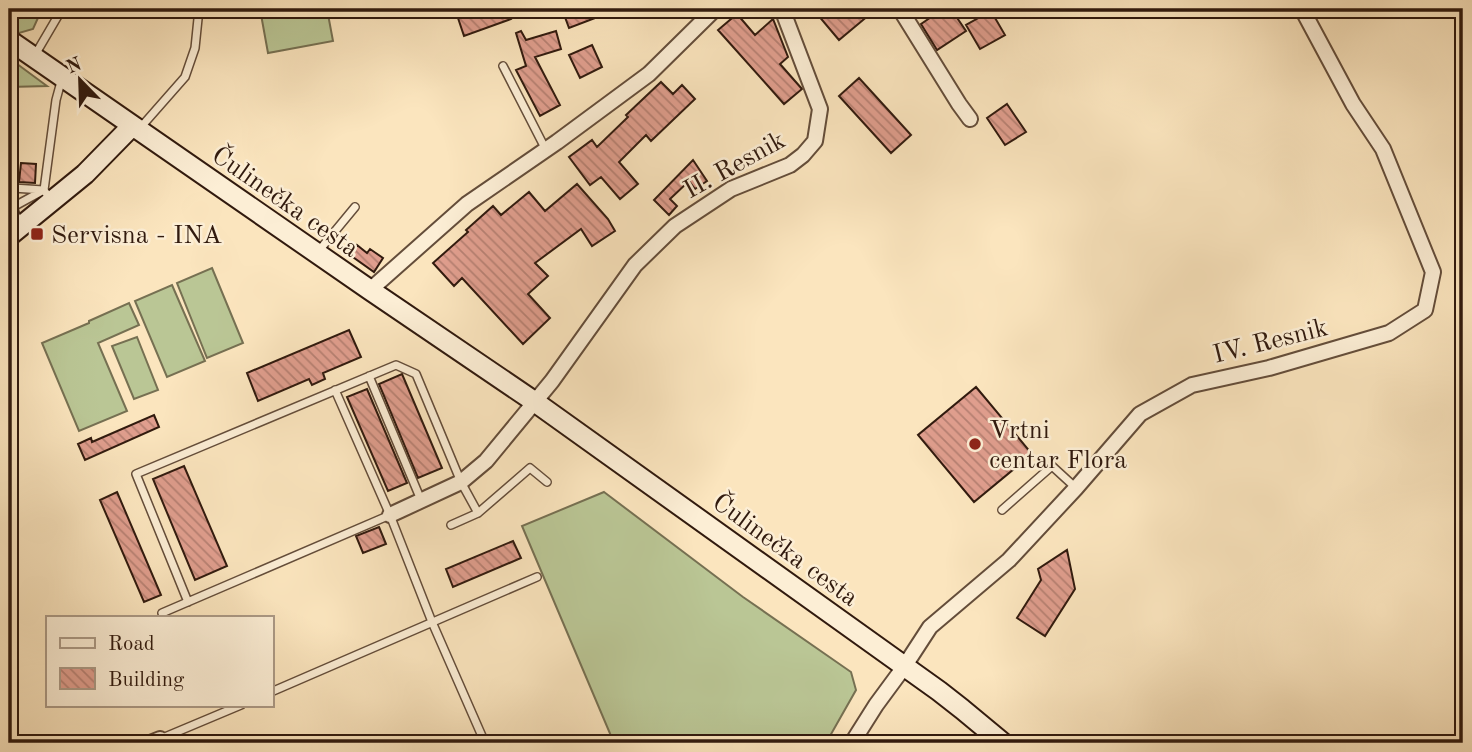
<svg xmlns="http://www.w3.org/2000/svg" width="1472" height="752" font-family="'Old Standard TT',serif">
  <defs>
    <pattern id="building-back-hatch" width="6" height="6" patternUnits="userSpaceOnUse" patternTransform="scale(1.75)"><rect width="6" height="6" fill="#e09e8e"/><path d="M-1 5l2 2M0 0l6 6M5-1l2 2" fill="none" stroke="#b68072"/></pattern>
  </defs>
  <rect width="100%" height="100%" fill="#fbe5be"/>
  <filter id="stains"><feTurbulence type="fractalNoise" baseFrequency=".00286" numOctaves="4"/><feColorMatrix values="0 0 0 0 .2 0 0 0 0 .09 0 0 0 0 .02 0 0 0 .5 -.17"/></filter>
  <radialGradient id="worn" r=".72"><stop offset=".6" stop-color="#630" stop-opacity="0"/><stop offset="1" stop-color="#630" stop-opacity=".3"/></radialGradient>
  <!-- grass -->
  <path fill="#bac695" stroke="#767052" stroke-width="2" d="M 9,9 L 42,9 L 33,29 L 19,33 L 9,26 Z
    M 260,9 L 327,9 L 333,41 L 268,53 Z
    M 9,58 L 47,86 L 9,87 Z
    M 212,268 L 243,343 L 207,358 L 177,283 Z
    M 172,285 L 205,361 L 167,377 L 135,301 Z
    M 129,303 L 139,325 L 98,343 L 127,411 L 79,431 L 42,343 L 89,323 L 89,321 Z
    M 137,337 L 158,390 L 134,399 L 112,346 Z
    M 604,492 L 743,597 L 851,672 L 856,690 L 826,743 L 614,743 L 522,526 Z"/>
  <!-- building -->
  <path fill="url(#building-back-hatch)" stroke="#311a0e" stroke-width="2" d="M 455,9 L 507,9 L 511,19 L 464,36 Z
    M 562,9 L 616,9 L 616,10 L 569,28 Z
    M 824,9 L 863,9 L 869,15 L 839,40 L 817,14 Z
    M 943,9 L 951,9 L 966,31 L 937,50 L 921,24 Z
    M 991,11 L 1005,35 L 980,49 L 966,25 Z
    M 737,14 L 755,35 L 773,19 L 788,57 L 780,64 L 802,89 L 784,104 L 718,30 Z
    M 521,31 L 526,40 L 556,31 L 561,49 L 535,57 L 560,105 L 540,116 L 516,70 L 526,66 L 516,33 Z
    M 592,45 L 602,67 L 580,78 L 569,55 Z
    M 859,78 L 911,135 L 891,153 L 839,96 Z
    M 661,82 L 673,94 L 682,85 L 695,99 L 651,141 L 646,135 L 619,162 L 638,184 L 620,199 L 601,177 L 590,185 L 569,157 L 592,140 L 597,147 L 628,117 L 626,115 Z
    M 1007,104 L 1026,132 L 1005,145 L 987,118 Z
    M 693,160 L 707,181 L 695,189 L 689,181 L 670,199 L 677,206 L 669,215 L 654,200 Z
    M 21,163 L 36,164 L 35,183 L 19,182 Z
    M 577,184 L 608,219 L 615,231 L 592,246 L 581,229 L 535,263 L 548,276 L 528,294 L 550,318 L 523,344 L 462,278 L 454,286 L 433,263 L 468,232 L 466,230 L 493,206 L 501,215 L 529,192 L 545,211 Z
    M 357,245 L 367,253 L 370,249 L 383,258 L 374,272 L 350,255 Z
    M 349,330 L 361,357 L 323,373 L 325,379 L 312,385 L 309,379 L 258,401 L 247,373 Z
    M 402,374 L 442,468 L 418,478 L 379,384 Z
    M 976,387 L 1032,454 L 974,502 L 918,435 Z
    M 367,389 L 407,483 L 388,491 L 347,397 Z
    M 154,415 L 159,427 L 85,460 L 78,444 L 91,438 L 92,442 Z
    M 184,466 L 227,566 L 195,580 L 153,479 Z
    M 117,492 L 161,595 L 144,602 L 100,500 Z
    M 379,527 L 386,544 L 363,553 L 356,536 Z
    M 513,541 L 521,558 L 453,587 L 446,569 Z
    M 1067,550 L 1075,589 L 1045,636 L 1017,618 L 1041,580 L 1038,569 Z"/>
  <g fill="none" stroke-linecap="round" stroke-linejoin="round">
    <defs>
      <path id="lane" d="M 35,55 L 62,9
        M 503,66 L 546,150
        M 141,127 L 185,77 L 195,48 L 199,9
        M 50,199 L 44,190 L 56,100 L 62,78
        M 13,207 L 13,188 L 43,190
        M 20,226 L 13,207 L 44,190
        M 317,253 L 355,207
        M 369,376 L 421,500
        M 335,390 L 390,515 L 432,622 L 485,743
        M 1002,510 L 1052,466 L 1076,488
        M 451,525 L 478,513 L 530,468 L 547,482
        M 188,602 L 136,474 L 396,365 L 416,374 L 461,482 L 478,513
        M 162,613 L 390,515
        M 271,692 L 537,577
        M 161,742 L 160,739 L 241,705"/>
      <path id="street" d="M 900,9 L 959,104 L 970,119
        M 370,290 L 467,204 L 557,142 L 649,74 L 715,9
        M 390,515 L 461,482 L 486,461 L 552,381 L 635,265 L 675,226 L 731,189 L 790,165 L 803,155 L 815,141 L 820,109 L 782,9
        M 150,743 L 160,739
        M 852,743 L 876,705 L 904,667 L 930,627 L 1009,560 L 1076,488 L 1140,414 L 1192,385 L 1269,368 L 1389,333 L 1425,310 L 1433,272 L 1383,149 L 1353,104 L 1302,9"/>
      <path id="secondary" d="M 9,40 L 370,290 L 535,402 L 939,691 L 962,709 L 1003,743
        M 9,236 L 85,174 L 132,126"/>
    </defs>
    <!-- lane casing -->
    <use href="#lane" stroke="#644d3a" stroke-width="10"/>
    <!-- street casing -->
    <use href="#street" stroke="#644d3a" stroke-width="18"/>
    <!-- secondary casing -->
    <use href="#secondary" stroke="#311a0e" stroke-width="23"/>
    <!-- lane -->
    <use href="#lane" stroke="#fceed5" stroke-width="7"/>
    <!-- street -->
    <use href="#street" stroke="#fceed5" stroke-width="14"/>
    <!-- secondary -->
    <use href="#secondary" stroke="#fceed5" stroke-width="19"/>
  </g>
  <!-- markers -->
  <g fill="#8f2418" stroke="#fceed5" stroke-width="2.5">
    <rect x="30" y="227" width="14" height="14" rx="3.5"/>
    <circle cx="975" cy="444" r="7"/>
  </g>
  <g text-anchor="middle" stroke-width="5" stroke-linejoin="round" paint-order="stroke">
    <!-- street labels -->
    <g font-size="26" fill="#311a0e" stroke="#fceed5">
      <text transform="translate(734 164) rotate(-29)" y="9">II. Resnik</text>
      <text transform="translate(286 201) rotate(35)" y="9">Čulinečka cesta</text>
      <text transform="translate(1270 340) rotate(-14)" y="9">IV. Resnik</text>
      <text transform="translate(786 549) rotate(36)" y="9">Čulinečka cesta</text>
    </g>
    <!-- poi labels -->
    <g font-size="26" fill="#311a0e" stroke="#fceed5" text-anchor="start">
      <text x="51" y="243">Servisna - INA</text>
      <text x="989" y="438">Vrtni<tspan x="989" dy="30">centar Flora</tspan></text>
    </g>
  </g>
  <!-- margin -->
  <rect width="1472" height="752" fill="none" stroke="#fbe5be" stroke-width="35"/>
  <rect x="10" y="10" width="1451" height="731" fill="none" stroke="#311a0e" stroke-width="3.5"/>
  <rect x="18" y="18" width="1437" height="717" fill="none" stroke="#311a0e" stroke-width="2"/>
  <!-- legend -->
  <rect x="46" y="616" width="228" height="91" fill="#fceed5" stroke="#ab9985" stroke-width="2"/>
  <rect x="60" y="638" width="35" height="10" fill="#fceed5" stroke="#ab9985" stroke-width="2"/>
  <text x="108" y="650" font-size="21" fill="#311a0e">Road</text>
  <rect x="60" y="668" width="35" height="21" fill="url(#building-back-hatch)" stroke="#ab9985" stroke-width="2"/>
  <text x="108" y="686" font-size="21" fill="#311a0e">Building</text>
  <!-- north arrow -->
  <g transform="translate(80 80) rotate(337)" stroke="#fceed5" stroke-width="5" paint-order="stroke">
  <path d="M0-5L12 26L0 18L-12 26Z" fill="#311a0e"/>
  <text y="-10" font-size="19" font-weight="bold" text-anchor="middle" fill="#311a0e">N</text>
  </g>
  <rect width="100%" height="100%" filter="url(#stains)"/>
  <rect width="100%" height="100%" fill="url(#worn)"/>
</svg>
